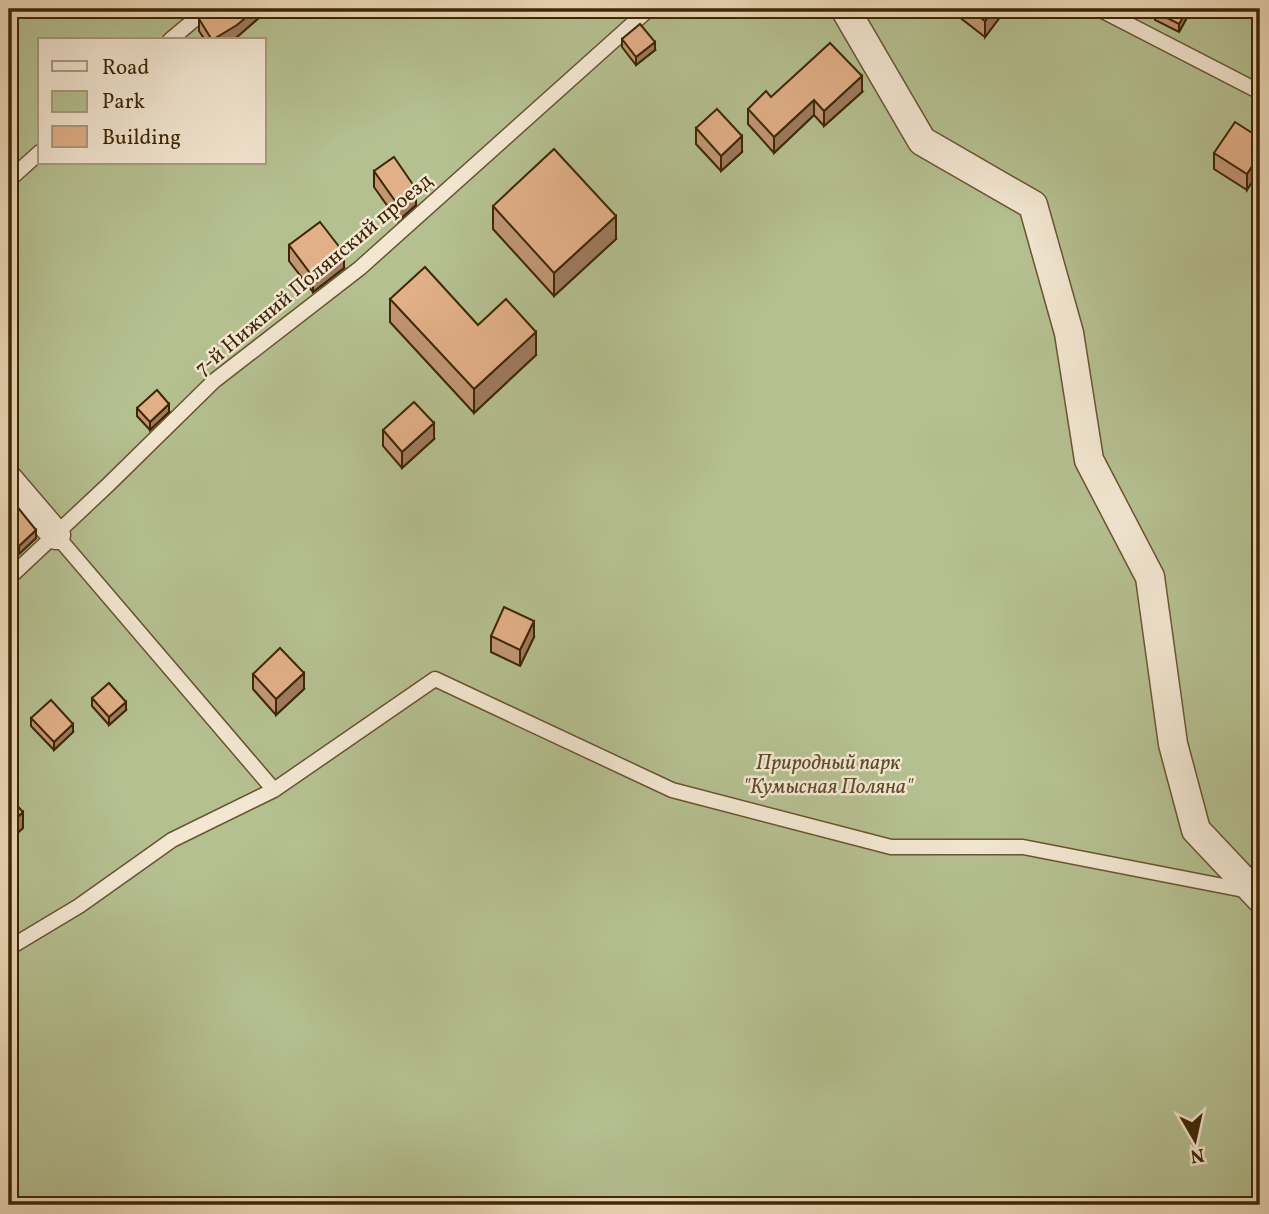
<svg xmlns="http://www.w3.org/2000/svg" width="1269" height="1214" font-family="Vollkorn,serif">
  <rect width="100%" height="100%" fill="#eddab9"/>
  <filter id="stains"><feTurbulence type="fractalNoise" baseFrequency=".00286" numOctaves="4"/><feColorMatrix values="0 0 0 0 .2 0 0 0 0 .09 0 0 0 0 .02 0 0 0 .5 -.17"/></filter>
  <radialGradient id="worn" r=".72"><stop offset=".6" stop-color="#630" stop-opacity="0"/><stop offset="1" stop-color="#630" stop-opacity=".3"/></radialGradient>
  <!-- green -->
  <path fill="#b5c091" stroke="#7a734b" stroke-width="2" fill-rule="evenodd" d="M 9,9 L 1260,9 L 1260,1205 L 9,1205 ZM 40,40 L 264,40 L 264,163 L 40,163 Z"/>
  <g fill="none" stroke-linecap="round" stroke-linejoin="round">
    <defs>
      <path id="lane" d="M 1099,9 L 1260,92
        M 170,40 L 207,9
        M 9,180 L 40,152
        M 56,535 L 274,790 L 435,679 L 672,790 L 891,847 L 1023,847 L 1249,891
        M 9,578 L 109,484 L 214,381 L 360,268 L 649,9
        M 9,948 L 79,906 L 172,840 L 274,790"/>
      <path id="street" d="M 845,9 L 922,141 L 1033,205 L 1069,333 L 1089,460 L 1150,577 L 1173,744 L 1196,830 L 1260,898
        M 9,480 L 56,535"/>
    </defs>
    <!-- lane casing -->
    <use href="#lane" stroke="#6a5332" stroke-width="17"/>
    <!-- street casing -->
    <use href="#street" stroke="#6a5332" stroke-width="31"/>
    <!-- lane -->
    <use href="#lane" stroke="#f3e7d2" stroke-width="14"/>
    <!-- street -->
    <use href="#street" stroke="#f3e7d2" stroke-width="28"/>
  </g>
  <!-- wall -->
  <path fill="#c29675" stroke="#3e2605" stroke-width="2" d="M 215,9 L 269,9 L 237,37 L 232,40 L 205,40 L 199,31 L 199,19 Z
    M 949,9 L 1006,9 L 985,37 Z
    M 1190,9 L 1190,12 L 1179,32 L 1155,20 L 1155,12 Z
    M 622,39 L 655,50 L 636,65 L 622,47 Z
    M 862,92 L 824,126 L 814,115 L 774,153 L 748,124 L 748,109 L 771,97 Z
    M 696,128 L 742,152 L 721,171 L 696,144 Z
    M 1260,138 L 1247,190 L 1214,169 L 1214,153 Z
    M 374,171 L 416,205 L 398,221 L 374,187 Z
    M 493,206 L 616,239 L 554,296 L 493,229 Z
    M 289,245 L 344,268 L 313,292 L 289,261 Z
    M 390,299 L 478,325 L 536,355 L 474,413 L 390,322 Z
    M 137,408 L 169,412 L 150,430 L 137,416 Z
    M 383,430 L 434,439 L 402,468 L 383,446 Z
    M 9,518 L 36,538 L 19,554 L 9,544 Z
    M 491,636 L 534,637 L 520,666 L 491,652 Z
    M 253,674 L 304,689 L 276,715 L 253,689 Z
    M 92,698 L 126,710 L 109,725 L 92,706 Z
    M 31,718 L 73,732 L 54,750 L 31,726 Z"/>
  <!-- shaded-wall -->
  <path fill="#9e7a5f" stroke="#3e2605" stroke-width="2" d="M 256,9 L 269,9 L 237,37 L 232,40 L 212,40 Z
    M 994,9 L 1006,9 L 985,37 L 985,21 Z
    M 1188,9 L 1190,9 L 1190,12 L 1179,32 L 1179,24 Z
    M 655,42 L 655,50 L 636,65 L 636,57 Z
    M 862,76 L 862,92 L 824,126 L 824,111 Z
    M 814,100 L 814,115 L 774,153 L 774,137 Z
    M 742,136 L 742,152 L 721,171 L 721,156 Z
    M 1260,154 L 1260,170 L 1247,190 L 1247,174 Z
    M 416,189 L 416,205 L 398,221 L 398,205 Z
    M 616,216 L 616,239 L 554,296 L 554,273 Z
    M 344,253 L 344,268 L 313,292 L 313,277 Z
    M 536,332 L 536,355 L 474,413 L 474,389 Z
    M 169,404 L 169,412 L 150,430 L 150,422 Z
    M 434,423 L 434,439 L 402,468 L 402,452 Z
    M 36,530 L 36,538 L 19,554 L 19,546 Z
    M 534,621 L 534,637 L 520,666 L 520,650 Z
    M 304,673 L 304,689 L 276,715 L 276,699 Z
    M 126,702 L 126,710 L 109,725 L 109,717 Z
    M 73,724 L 73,732 L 54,750 L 54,742 Z
    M 23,812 L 23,828 L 9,841 L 9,825 Z"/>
  <!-- building -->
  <path fill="#e1af88" stroke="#3e2605" stroke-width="2" d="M 215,9 L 256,9 L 237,25 L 212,40 L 199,19 Z
    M 969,9 L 994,9 L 985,21 Z
    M 1156,9 L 1188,9 L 1179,24 L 1155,12 Z
    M 640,24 L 655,42 L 636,57 L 622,39 Z
    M 830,43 L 862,76 L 824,111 L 814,100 L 774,137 L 748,109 L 766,91 L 771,97 Z
    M 717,109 L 742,136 L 721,156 L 696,128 Z
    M 1235,122 L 1260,138 L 1260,154 L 1247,174 L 1214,153 Z
    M 554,149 L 616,216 L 554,273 L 493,206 Z
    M 394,157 L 416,189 L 398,205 L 374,171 Z
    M 320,222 L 344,253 L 313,277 L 289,245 Z
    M 425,267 L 478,325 L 506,299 L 536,332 L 474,389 L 390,299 Z
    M 157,390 L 169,404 L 150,422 L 137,408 Z
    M 414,402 L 434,423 L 402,452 L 383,430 Z
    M 19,509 L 36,530 L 19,546 L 9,536 L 9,518 Z
    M 504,607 L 534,621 L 520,650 L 491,636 Z
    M 280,648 L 304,673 L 276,699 L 253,674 Z
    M 109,683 L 126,702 L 109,717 L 92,698 Z
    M 51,700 L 73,724 L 54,742 L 31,718 Z
    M 9,797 L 23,812 L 9,825 Z"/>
  <g text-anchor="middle" stroke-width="5" stroke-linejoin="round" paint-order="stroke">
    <!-- street labels -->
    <g font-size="21" fill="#3e2605" stroke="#f3e7d2">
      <text transform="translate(313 274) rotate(-40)" y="7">7-й Нижний Полянский проезд</text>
    </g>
    <!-- park labels -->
    <g font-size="21" font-style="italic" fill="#5c4c28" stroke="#f3e7d2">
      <text x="828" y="769">Природный парк<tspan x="828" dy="24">"Кумысная Поляна"</tspan></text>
    </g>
  </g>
  <!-- margin -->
  <rect width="1269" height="1214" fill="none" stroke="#eddab9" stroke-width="35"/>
  <rect x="10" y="10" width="1248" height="1193" fill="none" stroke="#3e2605" stroke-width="3.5"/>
  <rect x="18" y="18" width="1234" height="1179" fill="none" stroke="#3e2605" stroke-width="2"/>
  <!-- legend -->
  <rect x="38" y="38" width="228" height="126" fill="#f3e7d2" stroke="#ab9a80" stroke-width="2"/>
  <rect x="52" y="61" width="35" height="10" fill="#f3e7d2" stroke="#ab9a80" stroke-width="2"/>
  <text x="102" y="74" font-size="21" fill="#3e2605">Road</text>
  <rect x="52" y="91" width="35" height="21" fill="#b5c091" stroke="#ab9a80" stroke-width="2"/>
  <text x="102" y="108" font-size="21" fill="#3e2605">Park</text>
  <rect x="52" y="126" width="35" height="21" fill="#e1af88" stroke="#ab9a80" stroke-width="2"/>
  <text x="102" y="144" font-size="21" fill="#3e2605">Building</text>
  <!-- north arrow -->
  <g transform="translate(1195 1140) rotate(171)" stroke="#f3e7d2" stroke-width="5" paint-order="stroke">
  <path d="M0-5L12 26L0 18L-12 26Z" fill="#3e2605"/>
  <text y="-10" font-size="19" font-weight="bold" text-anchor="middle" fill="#3e2605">N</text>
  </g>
  <rect width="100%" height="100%" filter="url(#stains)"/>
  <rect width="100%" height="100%" fill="url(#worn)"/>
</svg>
